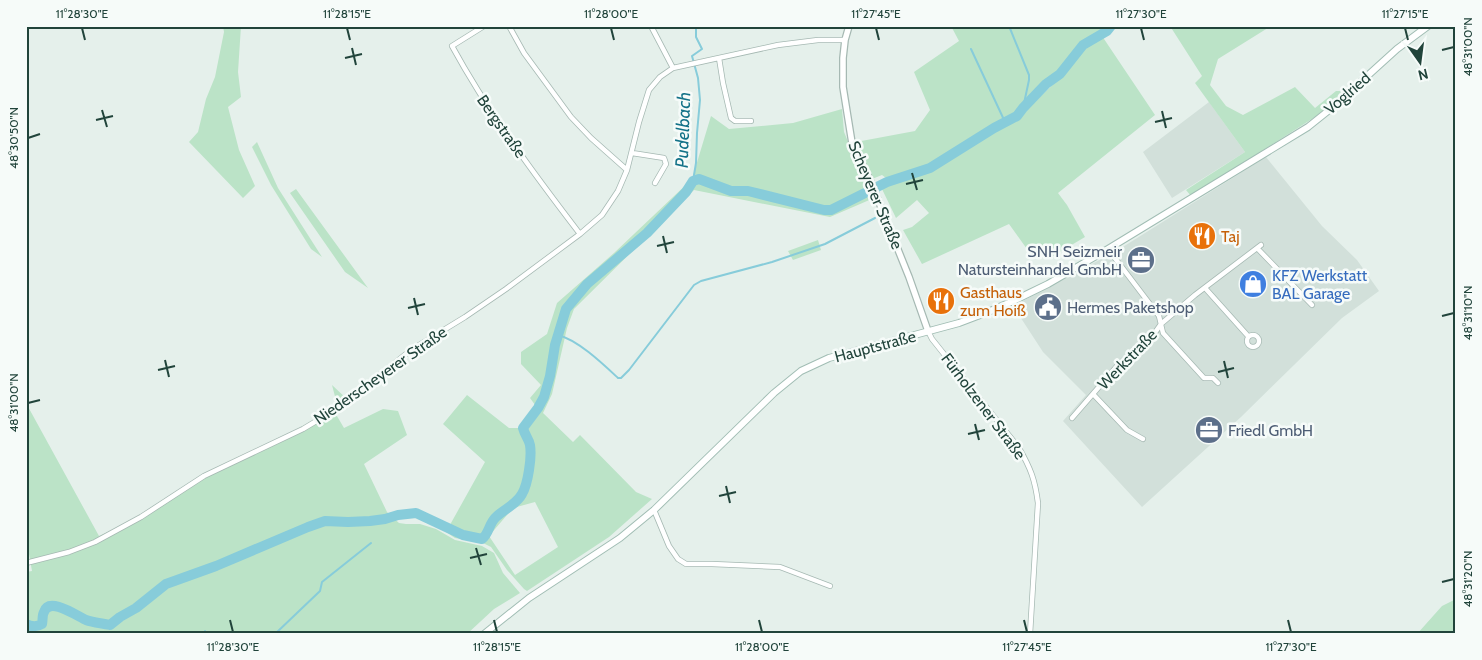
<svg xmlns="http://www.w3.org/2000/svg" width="1482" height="660" font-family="Cabin,sans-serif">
  <rect width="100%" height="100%" fill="#e5f0eb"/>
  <!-- built -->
  <path fill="#d2e0da" d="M 1209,102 L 1245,152 L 1172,198 L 1143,152 Z
    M 1266,157 L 1322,226 L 1357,260 L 1379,291 L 1342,318 L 1241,417 L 1142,507 L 1063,421 L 1086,395 L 1043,352 L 1013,306 L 1118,250 Z"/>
  <!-- green -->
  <path fill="#bbe3c7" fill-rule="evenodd" d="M 223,26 L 241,26 L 238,72 L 241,97 L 228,107 L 239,150 L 255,186 L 243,198 L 189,142 L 198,132 L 206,99 L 215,77 L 224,32 Z
    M 951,26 L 1110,26 L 1100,36 L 1083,45 L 1060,74 L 1017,116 L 1005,122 L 993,124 L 929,164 L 886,178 L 882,175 L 872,179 L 856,142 L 915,131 L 930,110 L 914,72 L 959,41 Z
    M 1170,26 L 1271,26 L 1218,59 L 1210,85 L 1226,106 L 1243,115 L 1295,87 L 1315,108 L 1336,91 L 1340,91 L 1342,95 L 1315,117 L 1191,196 L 1186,190 L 1245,152 L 1195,83 L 1202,76 Z
    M 1102,36 L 1155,115 L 1058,193 L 1067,205 L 1085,237 L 1053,256 L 1040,244 L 1027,249 L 1009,224 L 922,264 L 903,230 L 912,227 L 929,213 L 917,200 L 896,218 L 881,187 L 905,178 L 928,172 L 1009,124 L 1024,112 L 1062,76 L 1084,48 Z
    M 842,109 L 844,132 L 864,180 L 874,198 L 830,217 L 694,190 L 574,309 L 567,328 L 552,394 L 543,413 L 573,442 L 580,435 L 636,492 L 652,499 L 609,537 L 527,591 L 524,589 L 507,570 L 491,547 L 483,543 L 455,538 L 446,532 L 485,462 L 443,424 L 467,395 L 509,428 L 523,428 L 538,409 L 530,398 L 541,385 L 521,364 L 521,352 L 547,334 L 557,303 L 614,253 L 692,179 L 711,116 L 729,129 L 793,123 ZM 535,502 L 558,547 L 515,575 L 489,536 L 513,508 Z
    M 257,142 L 278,188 L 322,257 L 311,249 L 271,185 L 252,147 Z
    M 296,189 L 368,288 L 345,272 L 290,193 Z
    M 818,240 L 821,250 L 793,260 L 788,251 Z
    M 332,385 L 348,400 L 334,411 L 344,428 L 383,409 L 398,411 L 407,435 L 364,464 L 387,512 L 399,523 L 406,524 L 420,524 L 436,529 L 455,540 L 482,546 L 494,553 L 503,573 L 520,593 L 494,609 L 467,634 L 26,634 L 26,572 L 32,571 L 26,537 L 26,403 L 99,536 L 141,517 L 204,476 L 303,429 L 338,408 Z
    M 1456,599 L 1456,634 L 1417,634 L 1442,606 Z"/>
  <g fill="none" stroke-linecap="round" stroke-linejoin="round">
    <!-- stream -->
    <path stroke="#87ccda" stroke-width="2" d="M 1009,26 L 1029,75 L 1029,80 L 1023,108
      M 971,49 L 1005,122
      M 693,181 L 696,163 L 697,133 L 700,100 L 698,78 L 692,56 L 702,49 L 696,37 L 696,26
      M 558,335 C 578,340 603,364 618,378 L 621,378 L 629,370 L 694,285 L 701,281 L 772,262 L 825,244 L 875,218
      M 205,631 L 207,634
      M 275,634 L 320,591 L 322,582 L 371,543"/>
    <!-- river -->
    <path stroke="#87ccda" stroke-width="10" d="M 26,624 C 32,627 37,627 42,624 C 43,620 42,615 44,612 C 49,596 77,616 86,620 C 94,623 102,623 110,625 L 120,617 L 136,608 L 166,584 L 216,566 L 308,527 L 325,521 L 348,522 L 370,521 L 385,519 L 398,515 L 416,513 L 463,535 L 482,539 C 489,534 489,523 496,517 C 504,509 516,505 522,494 C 528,484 532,457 530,445 C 529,439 525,436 523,428 L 538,408 L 544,397 L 550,376 L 555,345 L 566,309 L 587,284 L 647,233 L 686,192 L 693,181 L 699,179 L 731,191 L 748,191 L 824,210 L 831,210 L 887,182 L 930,168 L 994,128 L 1017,116 L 1023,108 L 1046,84 L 1060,74 L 1083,45 L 1107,31 L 1111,26"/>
    <defs>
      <path id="minor" d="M 484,26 L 452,46 C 488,112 534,174 580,234
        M 509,26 L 524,53 L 571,117 L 591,138 L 627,170
        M 651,26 L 673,68
        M 719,58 L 723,83 L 731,118 L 735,121 L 751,121
        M 632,153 L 664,158 L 666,164 L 655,183
        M 1257,248 L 1312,305
        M 1108,249 L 1159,316 L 1163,333 L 1204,378 L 1213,378 L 1218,383
        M 1205,288 L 1248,336
        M 928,331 L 932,339 L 1019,448 C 1031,469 1035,480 1038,503 L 1030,634
        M1247 341a6 6 0 1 1 12 0a6 6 0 1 1-12 0Z
        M 1093,394 L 1127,430 L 1143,439
        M 1072,418 L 1118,365 L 1154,334 L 1161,324 L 1195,295 L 1261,245
        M 654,510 L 669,546 L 678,559 L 686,564 L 712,564 L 780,567 L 830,586
        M 26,563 L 69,552 L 95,542 L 141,517 L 204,476 L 303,429 L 338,408 L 411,350 L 465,317 L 506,289 L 580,234 L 602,215 L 618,191 L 627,170 L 639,122 L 649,90 L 660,77 L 673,68 L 778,45 L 818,40 L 845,40"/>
      <path id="tertiary" d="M 849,26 L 845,40 L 843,58 L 843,87 L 852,143 L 870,180 L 909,277 L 928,331"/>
      <path id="secondary" d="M 484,634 L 529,598 L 620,538 L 654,510 L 774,393 L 801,371 L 829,358 L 959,323 L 988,312 L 1011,302 L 1048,284 L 1108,249 L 1308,127 L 1333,107 L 1397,49 L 1428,26"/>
    </defs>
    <!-- minor casing -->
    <use href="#minor" stroke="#a6b9b3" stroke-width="6"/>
    <!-- tertiary casing -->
    <use href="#tertiary" stroke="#a6b9b3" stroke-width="8"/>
    <!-- secondary casing -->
    <use href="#secondary" stroke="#a1bdb4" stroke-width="8"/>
    <!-- minor -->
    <use href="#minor" stroke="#fff" stroke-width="4.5"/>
    <!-- tertiary -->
    <use href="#tertiary" stroke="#fff" stroke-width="5.5"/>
    <!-- secondary -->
    <use href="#secondary" stroke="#fff" stroke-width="6"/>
  </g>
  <!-- ticks -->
  <path fill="none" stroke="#21443b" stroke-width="2" d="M 82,28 L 85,40M 347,28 L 350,40M 611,28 L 614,40M 876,28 L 879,40M 1141,28 L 1144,40M 1405,28 L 1408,40M 352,48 L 356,65M 1442,50 L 1454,47M 345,58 L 362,54M 102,110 L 107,127M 1162,111 L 1166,128M 96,120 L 113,116M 1155,122 L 1172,118M 28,138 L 40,134M 912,173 L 917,190M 906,184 L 923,180M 663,236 L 667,253M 657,246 L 674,242M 414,298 L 418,315M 408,308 L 425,304M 1442,316 L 1454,313M 165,360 L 169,377M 1224,361 L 1228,378M 158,370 L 175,366M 1218,372 L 1234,368M 28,403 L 40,400M 975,424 L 979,440M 968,434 L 985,430M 726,486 L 730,503M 719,496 L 736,492M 476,548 L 481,565M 470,558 L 487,554M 1442,582 L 1454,579M 230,620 L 233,632M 494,620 L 497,632M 759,620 L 762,632M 1024,620 L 1027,632M 1288,620 L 1291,632"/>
  <!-- icons -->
  <defs>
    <symbol id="restaurant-disc" viewBox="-11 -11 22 22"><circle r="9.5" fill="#e8710a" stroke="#f6fbf9"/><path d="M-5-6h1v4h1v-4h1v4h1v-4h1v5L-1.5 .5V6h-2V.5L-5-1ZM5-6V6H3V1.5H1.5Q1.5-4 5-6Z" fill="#fff"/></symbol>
    <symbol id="office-disc" viewBox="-11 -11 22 22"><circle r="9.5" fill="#5c6f8a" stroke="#f6fbf9"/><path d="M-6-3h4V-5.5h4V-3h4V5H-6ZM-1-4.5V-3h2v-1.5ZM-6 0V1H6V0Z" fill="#fff"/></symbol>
    <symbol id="shop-disc" viewBox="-11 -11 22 22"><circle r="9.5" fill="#3f7fe0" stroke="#f6fbf9"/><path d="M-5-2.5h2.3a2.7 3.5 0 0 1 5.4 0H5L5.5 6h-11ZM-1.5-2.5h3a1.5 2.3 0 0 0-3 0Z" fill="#fff"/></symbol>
    <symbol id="civic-disc" viewBox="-11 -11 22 22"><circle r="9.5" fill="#5c6f8a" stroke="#f6fbf9"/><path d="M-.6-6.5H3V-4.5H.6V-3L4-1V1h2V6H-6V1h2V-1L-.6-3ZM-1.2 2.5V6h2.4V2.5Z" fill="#fff"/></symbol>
  </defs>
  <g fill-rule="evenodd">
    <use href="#restaurant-disc" x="1186" y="220" width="32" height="32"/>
    <use href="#office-disc" x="1125" y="244" width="32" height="32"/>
    <use href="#shop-disc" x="1237" y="268" width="32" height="32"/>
    <use href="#restaurant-disc" x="925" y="285" width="32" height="32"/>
    <use href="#civic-disc" x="1032" y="291" width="32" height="32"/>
    <use href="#office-disc" x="1193" y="414" width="32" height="32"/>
  </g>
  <g text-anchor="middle" stroke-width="5" stroke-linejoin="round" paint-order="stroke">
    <!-- street labels -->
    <g font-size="16" fill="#21443b" stroke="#f6fbf9">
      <text transform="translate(1347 93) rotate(-41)" y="6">Voglried</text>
      <text transform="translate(502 126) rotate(55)" y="6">Bergstraße</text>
      <text transform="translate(876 195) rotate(67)" y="6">Scheyerer Straße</text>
      <text transform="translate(875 346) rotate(-15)" y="6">Hauptstraße</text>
      <text transform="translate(1127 359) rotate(-46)" y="6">Werkstraße</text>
      <text transform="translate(380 375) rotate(-35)" y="6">Niederscheyerer Straße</text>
      <text transform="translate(984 406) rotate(53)" y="6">Fürholzener Straße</text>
    </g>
    <!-- food labels -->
    <g font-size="16" fill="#c56008" stroke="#f6fbf9" text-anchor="start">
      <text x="1221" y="242">Taj</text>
      <text x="960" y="298">Gasthaus<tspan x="960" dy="18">zum Hoiß</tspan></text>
    </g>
    <!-- service labels -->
    <g font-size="16" fill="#4e5e75" stroke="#f6fbf9" text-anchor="start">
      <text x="1122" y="257" text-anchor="end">SNH Seizmeir<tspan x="1122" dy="18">Natursteinhandel GmbH</tspan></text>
      <text x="1067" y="313">Hermes Paketshop</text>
      <text x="1228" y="436">Friedl GmbH</text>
    </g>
    <!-- shop labels -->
    <g font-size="16" fill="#366cbe" stroke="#f6fbf9" text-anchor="start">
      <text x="1272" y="281">KFZ Werkstatt<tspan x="1272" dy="18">BAL Garage</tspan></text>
    </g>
    <!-- water labels -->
    <g font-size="18" font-style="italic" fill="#137288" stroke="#f6fbf9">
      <text transform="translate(683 130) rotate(-88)" y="6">Pudelbach</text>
    </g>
  </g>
  <!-- border -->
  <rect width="1482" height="660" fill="none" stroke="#f6fbf9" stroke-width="55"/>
  <!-- north arrow -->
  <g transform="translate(1420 62) rotate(166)" stroke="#f6fbf9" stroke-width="4" paint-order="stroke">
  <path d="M0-4L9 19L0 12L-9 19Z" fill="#21443b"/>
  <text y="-8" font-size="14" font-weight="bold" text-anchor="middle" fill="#21443b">N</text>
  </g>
  <rect x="28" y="28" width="1426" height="604" fill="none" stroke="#21443b" stroke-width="2"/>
  <g font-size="12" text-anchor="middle" fill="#21443b">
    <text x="82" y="18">11°28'30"E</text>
    <text x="347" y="18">11°28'15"E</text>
    <text x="611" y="18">11°28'00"E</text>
    <text x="876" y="18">11°27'45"E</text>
    <text x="1141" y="18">11°27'30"E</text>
    <text x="1405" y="18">11°27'15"E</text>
    <text transform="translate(1468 47) rotate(-90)" y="4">48°31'00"N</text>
    <text transform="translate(14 138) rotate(-90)" y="4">48°30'50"N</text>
    <text transform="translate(1468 313) rotate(-90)" y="4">48°31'10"N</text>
    <text transform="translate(14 403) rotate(-90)" y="4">48°31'00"N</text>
    <text transform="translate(1468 579) rotate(-90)" y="4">48°31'20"N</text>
    <text x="233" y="651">11°28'30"E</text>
    <text x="497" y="651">11°28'15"E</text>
    <text x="762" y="651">11°28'00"E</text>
    <text x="1027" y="651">11°27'45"E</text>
    <text x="1291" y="651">11°27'30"E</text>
  </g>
</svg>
